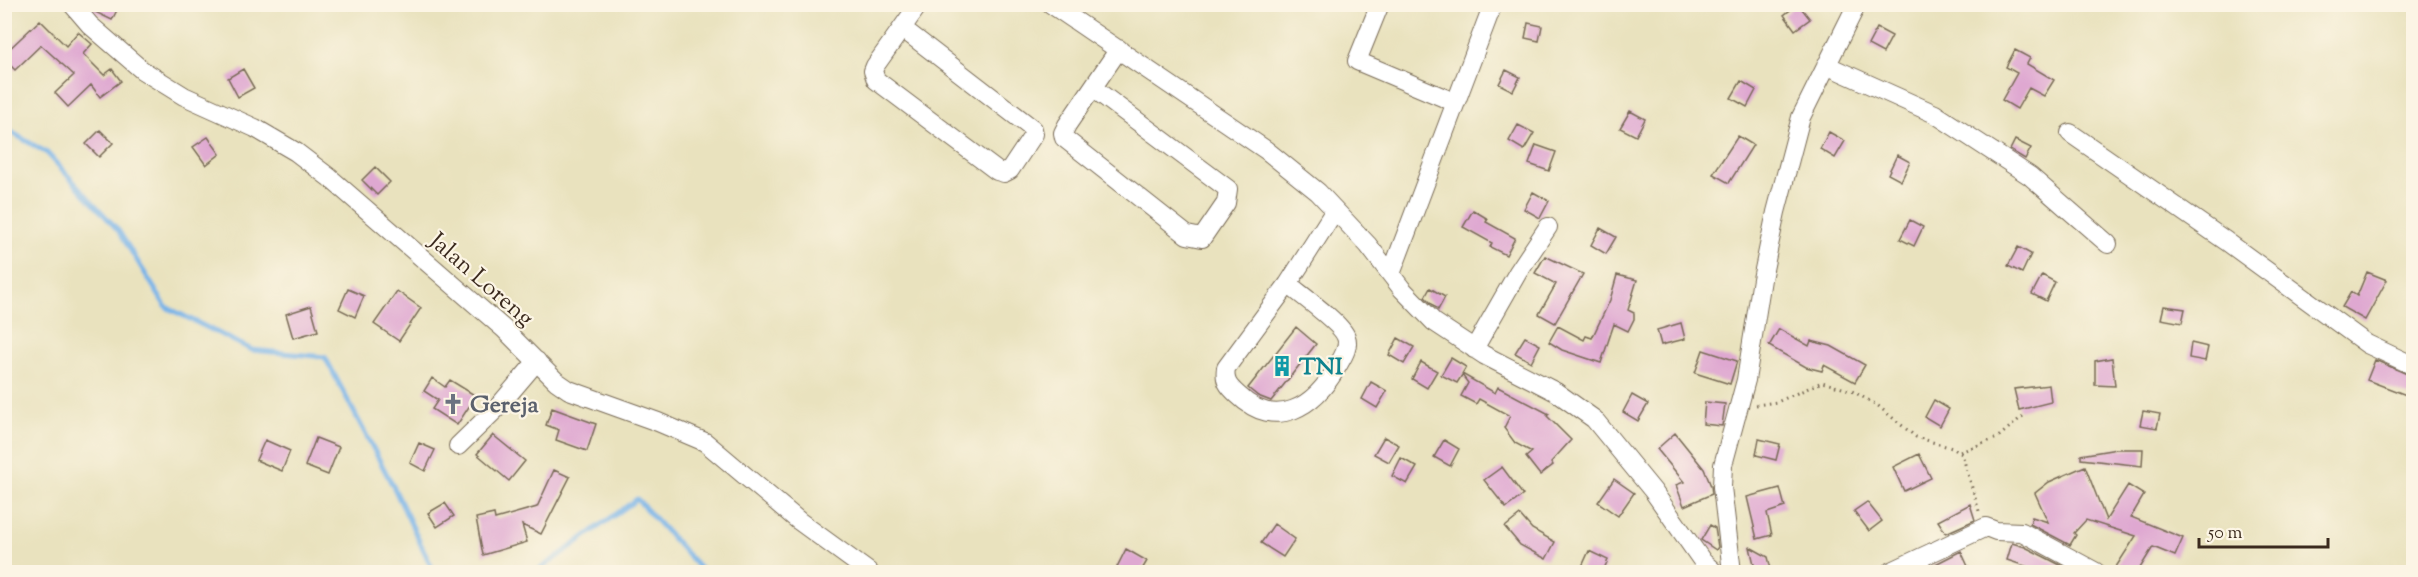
<svg xmlns="http://www.w3.org/2000/svg" width="2418" height="577" font-family="'Sorts Mill Goudy',serif">
  <rect width="100%" height="100%" fill="#fcf5e5"/>
  <filter id="ink" filterUnits="userSpaceOnUse"><feTurbulence type="fractalNoise" baseFrequency=".0167" numOctaves="2"/><feDisplacementMap in="SourceGraphic" scale="12" xChannelSelector="R" yChannelSelector="G"/><feConvolveMatrix kernelMatrix="1 2 1 2 8 2 1 2 1" color-interpolation-filters="sRGB"/></filter>
  <filter id="wash" filterUnits="userSpaceOnUse"><feTurbulence type="fractalNoise" baseFrequency=".008" numOctaves="4" result="noise"/><feDisplacementMap in="SourceGraphic" scale="24" xChannelSelector="R" yChannelSelector="G"/><feGaussianBlur stdDeviation="1.35" result="paint"/><feColorMatrix in="noise" values="0 0 0 0 0 0 0 0 0 0 0 0 0 0 0 0 0 1.4 0 .05"/><feComposite in="paint" operator="in"/></filter>
  <g filter="url(#wash)">
    <rect width="100%" height="100%" fill="#e9e2be"/>
    <g fill="none" stroke-linecap="round" stroke-linejoin="round">
      <!-- stream -->
      <path stroke="#77b3e8" stroke-width="5" d="M 4,128 L 47,153 L 118,230 L 166,307 L 252,350 L 325,357 L 393,486 L 434,572
        M 536,572 L 637,499 L 703,572"/>
    </g>
    <g id="blocks">
      <!-- building -->
      <path fill="#dfa8d1" d="M 87,4 L 120,4 L 112,20 L 93,11 Z
        M 1798,4 L 1810,19 L 1795,30 L 1784,15 Z
        M 40,20 L 66,46 L 78,32 L 92,44 L 83,54 L 104,75 L 112,69 L 121,81 L 100,97 L 91,85 L 68,107 L 55,93 L 74,75 L 41,45 L 15,70 L 4,59 L 4,54 Z
        M 1528,23 L 1542,26 L 1539,41 L 1525,38 Z
        M 1877,28 L 1892,36 L 1883,53 L 1868,45 Z
        M 2015,50 L 2030,58 L 2027,64 L 2054,80 L 2044,96 L 2029,88 L 2017,109 L 2002,100 L 2017,73 L 2006,67 Z
        M 243,69 L 254,88 L 238,97 L 228,78 Z
        M 1506,70 L 1520,77 L 1513,91 L 1499,84 Z
        M 1741,81 L 1756,90 L 1747,107 L 1731,98 Z
        M 1630,111 L 1645,119 L 1636,136 L 1620,128 Z
        M 1518,125 L 1534,133 L 1524,150 L 1509,141 Z
        M 100,130 L 113,143 L 99,157 L 86,144 Z
        M 1829,132 L 1845,141 L 1835,158 L 1820,149 Z
        M 1738,136 L 1753,145 L 1729,183 L 1713,174 Z
        M 208,137 L 220,154 L 206,165 L 193,147 Z
        M 2015,140 L 2031,148 L 2025,159 L 2010,150 Z
        M 1536,145 L 1556,152 L 1549,171 L 1529,164 Z
        M 1897,155 L 1910,162 L 1901,181 L 1888,174 Z
        M 375,167 L 390,182 L 377,195 L 362,180 Z
        M 1533,192 L 1549,201 L 1540,218 L 1524,209 Z
        M 1473,210 L 1488,219 L 1486,222 L 1515,238 L 1506,255 L 1490,247 L 1492,243 L 1463,227 Z
        M 1910,220 L 1923,227 L 1914,246 L 1900,239 Z
        M 1600,228 L 1616,237 L 1606,254 L 1591,245 Z
        M 2018,247 L 2031,254 L 2022,273 L 2008,266 Z
        M 1545,256 L 1583,274 L 1555,323 L 1539,314 L 1556,284 L 1535,273 Z
        M 2367,272 L 2387,280 L 2365,320 L 2342,307 L 2351,292 L 2357,296 Z
        M 1617,275 L 1637,280 L 1628,310 L 1634,313 L 1634,319 L 1628,331 L 1614,324 L 1601,363 L 1562,350 L 1549,342 L 1558,326 L 1584,340 L 1586,336 L 1592,338 L 1610,300 Z
        M 2042,275 L 2055,282 L 2046,301 L 2032,294 Z
        M 1430,288 L 1445,297 L 1438,310 L 1425,297 Z
        M 348,289 L 364,296 L 355,317 L 339,309 Z
        M 397,291 L 421,308 L 399,341 L 374,324 Z
        M 311,306 L 318,331 L 293,338 L 286,314 Z
        M 2164,306 L 2185,309 L 2182,323 L 2161,319 Z
        M 1681,323 L 1685,339 L 1661,345 L 1657,330 Z
        M 1296,327 L 1316,344 L 1271,401 L 1258,396 L 1248,388 Z
        M 1779,329 L 1809,346 L 1811,341 L 1831,346 L 1865,365 L 1855,382 L 1824,365 L 1822,371 L 1806,367 L 1769,346 Z
        M 1525,337 L 1540,345 L 1531,362 L 1515,353 Z
        M 1398,338 L 1414,347 L 1404,364 L 1389,355 Z
        M 2191,343 L 2208,347 L 2205,361 L 2189,358 Z
        M 1703,350 L 1737,361 L 1730,384 L 1695,373 Z
        M 1451,358 L 1466,367 L 1462,374 L 1495,393 L 1498,387 L 1549,414 L 1547,416 L 1571,440 L 1551,462 L 1553,465 L 1540,475 L 1526,457 L 1532,452 L 1515,443 L 1504,428 L 1510,416 L 1479,399 L 1476,404 L 1461,396 L 1468,383 L 1462,375 L 1457,383 L 1441,375 Z
        M 2112,358 L 2115,386 L 2095,385 L 2095,361 Z
        M 2375,360 L 2414,377 L 2414,398 L 2367,380 Z
        M 1421,362 L 1437,371 L 1427,388 L 1412,379 Z
        M 432,378 L 445,387 L 450,380 L 476,396 L 457,425 L 432,409 L 438,400 L 424,391 Z
        M 1371,382 L 1387,391 L 1377,408 L 1362,399 Z
        M 2049,385 L 2051,402 L 2019,410 L 2014,389 Z
        M 1632,395 L 1648,404 L 1638,421 L 1623,412 Z
        M 1934,400 L 1949,409 L 1940,426 L 1925,417 Z
        M 1705,402 L 1725,404 L 1722,426 L 1703,424 Z
        M 552,408 L 596,424 L 587,451 L 556,440 L 559,430 L 546,425 Z
        M 2143,411 L 2160,414 L 2157,428 L 2140,425 Z
        M 1675,433 L 1704,469 L 1711,486 L 1712,494 L 1684,506 L 1676,485 L 1684,482 L 1657,449 Z
        M 493,435 L 525,461 L 509,481 L 477,454 Z
        M 1384,437 L 1399,445 L 1389,462 L 1374,454 Z
        M 316,438 L 339,447 L 328,475 L 305,466 Z
        M 1759,439 L 1780,444 L 1776,460 L 1756,455 Z
        M 265,440 L 290,451 L 282,471 L 256,460 Z
        M 1444,440 L 1459,449 L 1450,466 L 1434,457 Z
        M 419,443 L 435,450 L 425,471 L 410,463 Z
        M 2117,449 L 2143,449 L 2142,466 L 2081,459 L 2081,455 Z
        M 1919,454 L 1931,478 L 1904,491 L 1893,467 Z
        M 1401,458 L 1417,467 L 1407,484 L 1392,476 Z
        M 2085,466 L 2106,520 L 2128,485 L 2144,495 L 2131,517 L 2183,538 L 2175,556 L 2153,547 L 2137,573 L 2112,573 L 2136,536 L 2086,520 L 2074,533 L 2076,535 L 2070,545 L 2030,524 L 2032,517 L 2048,522 L 2035,493 L 2049,482 Z
        M 1502,467 L 1523,495 L 1506,508 L 1484,480 Z
        M 554,470 L 570,477 L 541,534 L 522,525 L 527,542 L 483,555 L 476,518 L 494,514 L 495,519 L 537,507 Z
        M 1614,479 L 1634,493 L 1618,516 L 1598,502 Z
        M 1780,488 L 1785,507 L 1767,513 L 1772,535 L 1757,539 L 1747,497 Z
        M 1867,502 L 1882,521 L 1869,531 L 1854,511 Z
        M 445,503 L 454,516 L 437,527 L 428,513 Z
        M 1970,504 L 1975,520 L 1946,533 L 1938,521 Z
        M 1520,515 L 1532,529 L 1555,542 L 1546,559 L 1520,545 L 1505,527 Z
        M 1274,524 L 1295,539 L 1283,557 L 1261,543 Z
        M 1710,525 L 1715,528 L 1718,547 L 1716,550 L 1701,540 Z
        M 2012,543 L 2025,547 L 2062,566 L 2060,573 L 2046,573 L 2007,560 Z
        M 1750,547 L 1768,557 L 1772,573 L 1756,573 Z
        M 1126,549 L 1147,561 L 1140,573 L 1127,573 L 1117,567 Z
        M 1589,551 L 1608,560 L 1602,573 L 1579,573 Z
        M 1961,551 L 1971,573 L 1918,573 Z"/>
    </g>
  </g>
  <g filter="url(#ink)">
    <use href="#blocks" fill-opacity="0" stroke="#786a56" stroke-width="1.5"/>
    <g fill="none" stroke-linecap="round" stroke-linejoin="round">
      <defs>
        <path id="minor" d="M 72,4 L 90,25 L 142,70 L 184,96 L 255,128 L 296,152 L 330,178 L 504,329 L 556,381 L 569,390 L 658,422 L 705,442 L 799,521 L 869,572
          M 1051,4 L 1266,150 L 1318,192 L 1368,245 L 1402,289 L 1434,322 L 1484,355 L 1556,392 L 1594,419 L 1653,491 L 1703,562 L 1714,572
          M 1380,4 L 1357,61 L 1454,102
          M 902,28 L 1033,129 L 1034,134 L 1010,170 L 1004,173 L 997,171 L 876,80 L 873,71 L 875,66 L 919,4
          M 1826,65 L 1935,114 L 2030,176 L 2108,244
          M 1093,88 L 1228,189 L 1226,203 L 1202,238 L 1187,235 L 1064,138 L 1063,133 L 1067,125 L 1119,49
          M 2070,133 L 2226,241 L 2367,344 L 2414,366
          M 1391,274 L 1493,4
          M 1288,284 C 1300,294 1342,324 1346,337 C 1350,347 1342,358 1337,367 C 1315,406 1276,432 1238,395 C 1228,386 1224,381 1226,368 L 1288,284 L 1335,210
          M 1474,349 L 1518,272 L 1548,227
          M 458,446 L 497,408 L 537,361
          M 1732,572 L 1722,487 L 1723,465 L 1746,380 L 1762,279 L 1776,212 L 1801,117 L 1857,4
          M 1890,572 L 1986,527 L 1996,531 L 2022,532 L 2096,572"/>
      </defs>
      <!-- minor casing -->
      <use href="#minor" stroke="#786a56" stroke-width="20"/>
      <!-- path -->
      <path stroke="#786a56" stroke-width="3" stroke-dasharray="1.5 4.5" stroke-linecap="butt" d="M 1756,405 L 1777,402 L 1822,382 L 1852,391 L 1877,405 L 1916,437 L 1952,448 L 1962,454 L 1979,511
        M 1960,452 L 1997,438 L 2023,416"/>
      <!-- minor -->
      <use href="#minor" stroke="#fff" stroke-width="18"/>
    </g>
  </g>
  <!-- icons -->
  <defs>
    <symbol id="building-bare" viewBox="-9 -9 18 18"><path d="M-4-6H4V6H1V3H-1V6H-4ZM-2.5-4.3h1.7v1.8h-1.7ZM.8-4.3h1.7v1.8H.8ZM-2.5-1h1.7V.8h-1.7ZM.8-1h1.7V.8H.8Z" fill="#0f9aa8" stroke="#fcf5e5" stroke-width="2.5" paint-order="stroke"/></symbol>
    <symbol id="church-bare" viewBox="-9 -9 18 18"><path d="M-1.2-6h2.4v3.5h3.3v2.4h-3.3V6h-2.4V-.1h-3.3v-2.4h3.3Z" fill="#6b7280" stroke="#fcf5e5" stroke-width="2.5" paint-order="stroke"/></symbol>
  </defs>
  <g fill-rule="evenodd">
    <use href="#building-bare" x="1267" y="351" width="30" height="30"/>
    <use href="#church-bare" x="438" y="389" width="30" height="30"/>
  </g>
  <g text-anchor="middle" stroke-width="4.5" stroke-linejoin="round" paint-order="stroke">
    <!-- street labels -->
    <g font-size="24" fill="#3b2a1e" stroke="#fcf5e5">
      <text transform="translate(482 279) rotate(41)" y="8">Jalan Loreng</text>
    </g>
    <!-- culture labels -->
    <g font-size="24" font-weight="bold" fill="#0d838f" stroke="#fcf5e5" text-anchor="start">
      <text x="1299" y="374">TNI</text>
    </g>
    <!-- worship labels -->
    <g font-size="24" font-weight="bold" fill="#5b616d" stroke="#fcf5e5" text-anchor="start">
      <text x="470" y="412">Gereja</text>
    </g>
  </g>
  <!-- margin -->
  <rect width="2418" height="577" fill="none" stroke="#fcf5e5" stroke-width="24"/>
  <!-- scale -->
  <path d="M2199 538v9h129v-9" fill="none" stroke="#3b2a1e" stroke-width="3"/>
  <text x="2208" y="538" font-size="18" fill="#3b2a1e" stroke="#fcf5e5" stroke-width="4.5" paint-order="stroke">50 m</text>
</svg>
